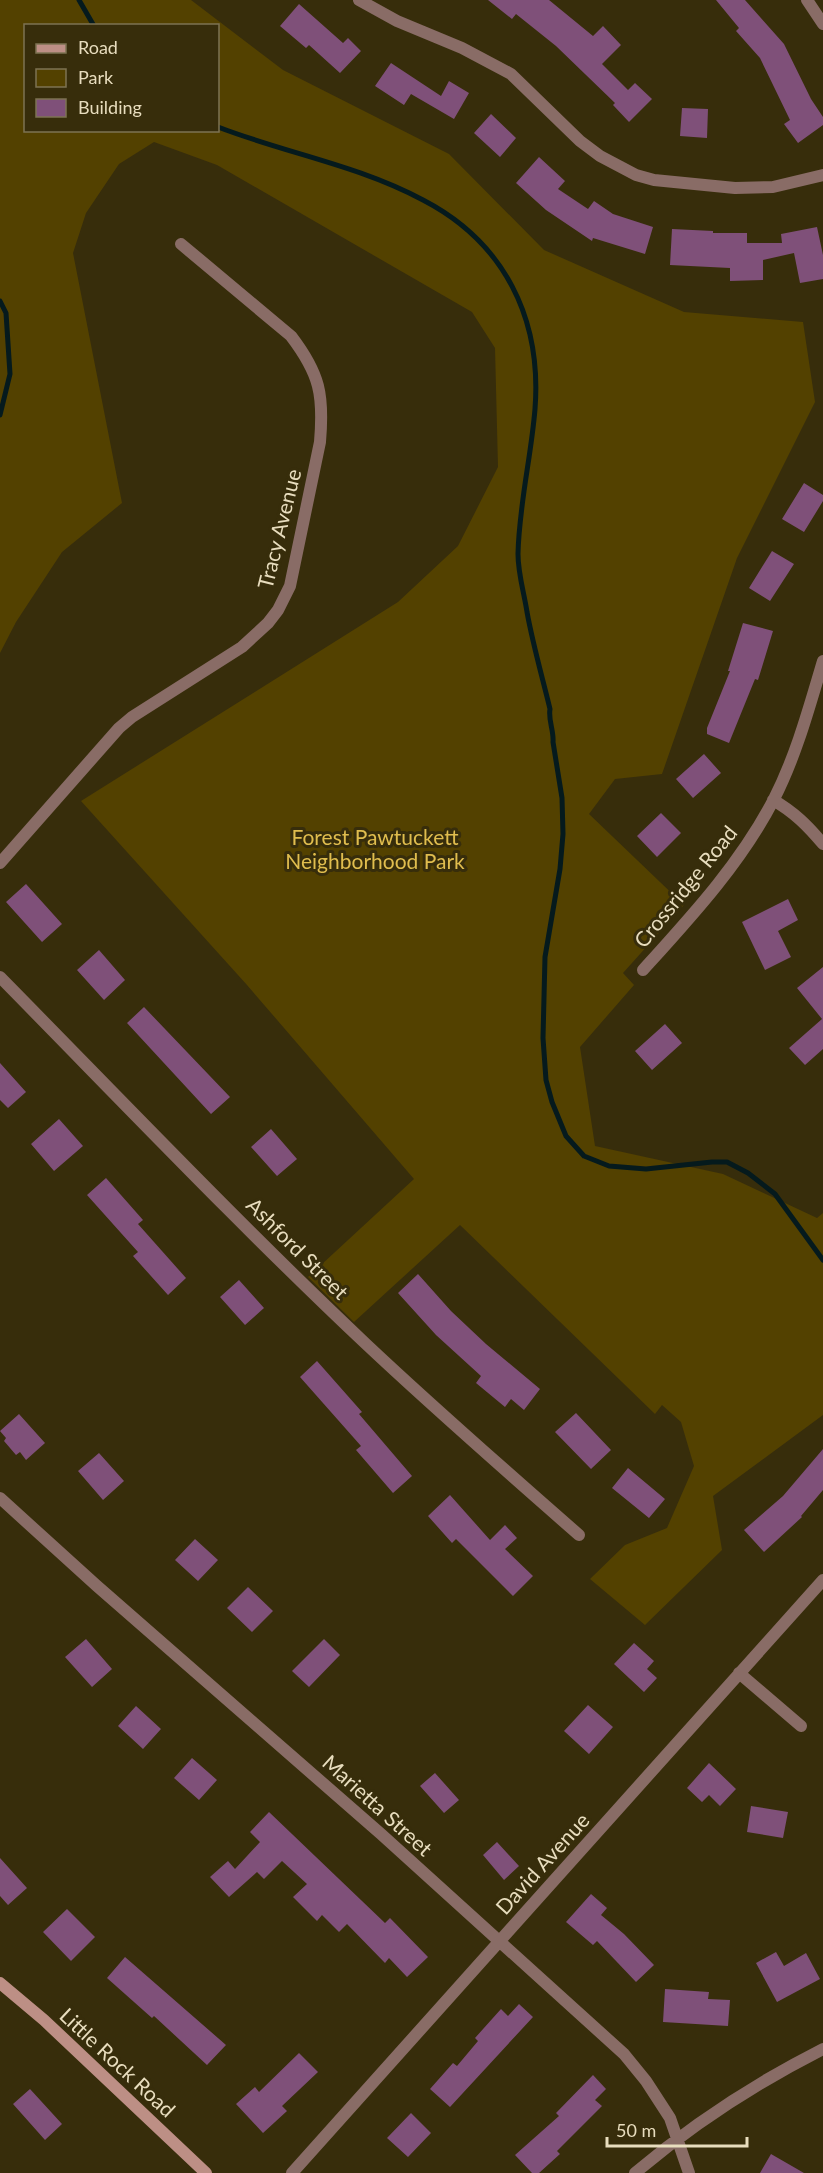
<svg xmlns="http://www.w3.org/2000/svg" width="823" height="2173" font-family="Lato,sans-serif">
  <rect width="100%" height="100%" fill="#372d0b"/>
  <!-- green -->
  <path fill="#534100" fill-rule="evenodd" d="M 0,0 L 191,0 L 283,70 L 449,154 L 544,250 L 684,312 L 803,322 L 815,402 L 737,558 L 662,774 L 615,779 L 589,814 L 684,905 L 623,973 L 634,985 L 580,1047 L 595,1146 L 723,1174 L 817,1218 L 823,1213 L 823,1415 L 713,1496 L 722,1550 L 645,1625 L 590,1579 L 625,1545 L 667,1528 L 694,1466 L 681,1422 L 662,1405 L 655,1414 L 460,1225 L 354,1322 L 308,1277 L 414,1179 L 247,985 L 81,801 L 398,602 L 458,546 L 498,467 L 495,348 L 472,312 L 217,165 L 154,142 L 119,164 L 86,213 L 73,253 L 122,503 L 62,552 L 16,622 L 0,653 ZM 26,26 L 218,26 L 218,130 L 26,130 Z"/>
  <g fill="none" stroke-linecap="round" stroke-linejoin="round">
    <!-- stream -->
    <path stroke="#051a1d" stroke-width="5" d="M 79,0 L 94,26
      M 218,127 C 285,153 358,165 423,200 C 504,242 542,318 535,409 C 531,458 519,505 518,554 C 518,574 524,592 527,612 C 533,645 542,676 550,709 C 548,720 554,731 553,742 L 562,798 L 563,834 L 560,869 L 545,957 L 543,1038 L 546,1080 L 552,1102 L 566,1136 L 584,1156 L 609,1166 L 646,1169 L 712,1162 L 727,1162 L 748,1173 L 775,1194 L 823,1260
      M 0,301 L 6,313 L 10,374 L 0,415"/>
  </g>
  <!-- building -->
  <path fill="#7f5079" d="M 488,0 L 549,0 L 593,36 L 603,26 L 621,45 L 602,64 L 628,90 L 635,83 L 652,99 L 629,122 L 613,105 L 615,103 L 556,46 L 516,14 L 512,19 Z
    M 716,0 L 745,0 L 784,44 L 811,99 L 823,117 L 823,125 L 798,143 L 784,124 L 790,120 L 760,58 L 736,31 L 739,28 Z
    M 299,4 L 343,43 L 348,38 L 361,51 L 340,73 L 309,45 L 306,48 L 280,26 Z
    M 391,63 L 441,96 L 449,81 L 469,93 L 454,119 L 411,94 L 404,105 L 375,86 Z
    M 682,108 L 708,109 L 707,138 L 680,136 Z
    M 491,114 L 516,138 L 500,157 L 474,133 Z
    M 539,157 L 565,181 L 558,189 L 588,209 L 594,201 L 613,214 L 653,227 L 645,254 L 593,238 L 592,241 L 546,210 L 516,183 Z
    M 817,227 L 823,255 L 823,279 L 800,283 L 794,253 L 763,260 L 763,280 L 730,281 L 730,268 L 670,265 L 672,229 L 713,231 L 713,233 L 747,233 L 747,243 L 782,243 L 781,234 Z
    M 804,483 L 823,495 L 823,501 L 804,532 L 782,519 Z
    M 772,551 L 794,564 L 770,601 L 749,588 Z
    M 743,623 L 773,631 L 758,680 L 755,679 L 729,743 L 707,734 L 707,728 L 730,671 L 728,671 Z
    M 704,754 L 721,773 L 693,798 L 676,779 Z
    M 661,813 L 681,833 L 657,857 L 637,836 Z
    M 26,884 L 62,924 L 42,942 L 6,902 Z
    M 788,899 L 798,920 L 778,931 L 791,957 L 765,970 L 742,922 Z
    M 99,950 L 125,980 L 104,1000 L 77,970 Z
    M 823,967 L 823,1049 L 805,1065 L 789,1048 L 822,1019 L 797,988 Z
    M 144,1007 L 230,1097 L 211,1114 L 127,1023 Z
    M 665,1024 L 682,1043 L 652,1070 L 635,1051 Z
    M 0,1063 L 26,1092 L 8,1108 L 0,1100 Z
    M 59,1119 L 83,1146 L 54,1171 L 31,1144 Z
    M 271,1129 L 297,1159 L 277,1176 L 251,1147 Z
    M 106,1178 L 143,1220 L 138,1224 L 186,1278 L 168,1295 L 133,1256 L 138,1252 L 87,1195 Z
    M 418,1274 L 451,1311 L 486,1344 L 540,1389 L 524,1410 L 511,1399 L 505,1407 L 476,1383 L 481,1376 L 436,1335 L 398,1293 Z
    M 239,1280 L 264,1308 L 245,1325 L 220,1297 Z
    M 317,1361 L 362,1412 L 359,1414 L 412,1476 L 393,1493 L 356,1450 L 361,1446 L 300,1377 Z
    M 576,1413 L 611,1450 L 591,1469 L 555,1432 Z
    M 19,1414 L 45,1443 L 26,1460 L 20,1452 L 16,1455 L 4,1441 L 6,1438 L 0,1431 Z
    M 823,1449 L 823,1490 L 801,1516 L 802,1517 L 764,1552 L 744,1530 L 783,1496 Z
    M 99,1453 L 124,1481 L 103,1500 L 78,1471 Z
    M 628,1468 L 665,1499 L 649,1518 L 612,1488 Z
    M 450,1495 L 490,1540 L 505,1525 L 517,1538 L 505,1549 L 533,1576 L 513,1596 L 456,1539 L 452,1543 L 428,1516 Z
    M 195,1539 L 218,1560 L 198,1581 L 175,1560 Z
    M 248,1587 L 273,1611 L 252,1632 L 227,1608 Z
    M 86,1639 L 112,1669 L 92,1687 L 65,1657 Z
    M 324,1639 L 340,1655 L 309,1687 L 292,1671 Z
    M 634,1643 L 654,1661 L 647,1669 L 657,1678 L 644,1692 L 614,1664 Z
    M 588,1705 L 613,1727 L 589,1754 L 564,1731 Z
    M 136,1706 L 161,1729 L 143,1749 L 118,1726 Z
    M 192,1758 L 217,1780 L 199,1800 L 174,1778 Z
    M 709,1763 L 736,1789 L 720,1806 L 709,1795 L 702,1802 L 687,1788 Z
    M 435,1773 L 459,1800 L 444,1813 L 420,1786 Z
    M 751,1806 L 788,1812 L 783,1838 L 747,1832 Z
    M 269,1812 L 385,1923 L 390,1918 L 428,1957 L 407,1977 L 389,1958 L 385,1963 L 347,1924 L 339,1932 L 322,1915 L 317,1921 L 293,1897 L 307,1884 L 282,1861 L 264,1879 L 257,1872 L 229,1897 L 210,1877 L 228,1861 L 235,1869 L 260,1842 L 250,1832 Z
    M 497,1842 L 519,1866 L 504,1880 L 483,1855 Z
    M 0,1858 L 27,1888 L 8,1905 L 0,1896 Z
    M 591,1894 L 607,1908 L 601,1915 L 624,1934 L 654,1965 L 636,1982 L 597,1941 L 593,1945 L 566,1922 Z
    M 67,1909 L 95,1937 L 71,1961 L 43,1932 Z
    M 776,1952 L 784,1966 L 806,1953 L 820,1979 L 777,2002 L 756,1963 Z
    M 125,1957 L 226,2045 L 207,2065 L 154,2016 L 152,2018 L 107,1978 Z
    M 665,1989 L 709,1992 L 708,1999 L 730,2000 L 728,2026 L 663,2022 Z
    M 519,2004 L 533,2017 L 450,2107 L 430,2089 L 453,2063 L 457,2066 L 478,2041 L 475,2038 L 501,2009 L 508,2016 Z
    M 299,2053 L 318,2072 L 282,2106 L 287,2111 L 263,2133 L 236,2104 L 255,2087 L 259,2092 Z
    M 593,2075 L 606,2089 L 595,2100 L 602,2106 L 557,2151 L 560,2154 L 539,2173 L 532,2173 L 515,2155 L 559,2116 L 556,2113 Z
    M 30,2089 L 62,2124 L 45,2140 L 13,2104 Z
    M 411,2113 L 431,2133 L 408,2157 L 387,2138 Z
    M 771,2154 L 804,2173 L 760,2173 Z"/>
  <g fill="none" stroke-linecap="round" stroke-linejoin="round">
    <!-- street -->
    <path stroke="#896c66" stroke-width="12" d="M 359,0 L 397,21 L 462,48 L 511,74 L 580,141 L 600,156 L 636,175 L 654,180 L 735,188 L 773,187 L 823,175
      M 807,0 L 823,24
      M 773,800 C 794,812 808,826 823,844
      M 0,863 L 119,728 L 132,717 L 242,647 L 268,623 L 278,610 L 290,586 L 320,442 C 324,395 320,374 291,336 L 181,244
      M 643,970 C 691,917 741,863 774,799 C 796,756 809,708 823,661
      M 0,977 C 121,1100 240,1225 366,1344 C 435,1409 507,1472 579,1535
      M 0,1498 L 97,1586 L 381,1834 L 624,2054 L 646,2081 L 670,2118 L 689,2173
      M 739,1673 L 801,1726
      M 292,2173 L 823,1580
      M 635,2173 C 694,2123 754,2084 823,2049"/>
    <!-- secondary -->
    <path stroke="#bd8f85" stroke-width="12" d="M 0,1983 L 44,2020 L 206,2173"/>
  </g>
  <g text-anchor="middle" stroke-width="6" stroke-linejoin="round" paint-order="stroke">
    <!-- street labels -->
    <g font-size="21" fill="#e8ddbe" stroke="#372d0b">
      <text transform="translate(280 529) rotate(-76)" y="7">Tracy Avenue</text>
      <text transform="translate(686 887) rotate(-51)" y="7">Crossridge Road</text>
      <text transform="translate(297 1249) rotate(45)" y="7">Ashford Street</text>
      <text transform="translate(377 1806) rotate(42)" y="7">Marietta Street</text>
      <text transform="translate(543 1864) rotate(-48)" y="7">David Avenue</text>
      <text transform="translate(117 2063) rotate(43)" y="7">Little Rock Road</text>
    </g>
    <!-- park labels -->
    <g font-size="21" fill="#e0bd4e" stroke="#372d0b">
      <text x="375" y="845">Forest Pawtuckett<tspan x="375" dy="24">Neighborhood Park</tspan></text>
    </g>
  </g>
  <!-- legend -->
  <rect x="24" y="24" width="195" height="108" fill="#372d0b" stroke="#7e7353" stroke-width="1.5"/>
  <rect x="36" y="44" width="30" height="9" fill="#bd8f85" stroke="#7e7353" stroke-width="1.5"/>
  <text x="78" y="54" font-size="18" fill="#e8ddbe">Road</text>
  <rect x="36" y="69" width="30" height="18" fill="#534100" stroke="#7e7353" stroke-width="1.5"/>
  <text x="78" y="84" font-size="18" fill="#e8ddbe">Park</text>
  <rect x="36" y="99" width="30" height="18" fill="#7f5079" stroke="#7e7353" stroke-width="1.5"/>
  <text x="78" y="114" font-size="18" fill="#e8ddbe">Building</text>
  <!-- scale -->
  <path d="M607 2137v9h140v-9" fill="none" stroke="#e8ddbe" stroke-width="3"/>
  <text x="616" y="2137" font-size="18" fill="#e8ddbe" stroke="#372d0b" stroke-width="4.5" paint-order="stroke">50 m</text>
</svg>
